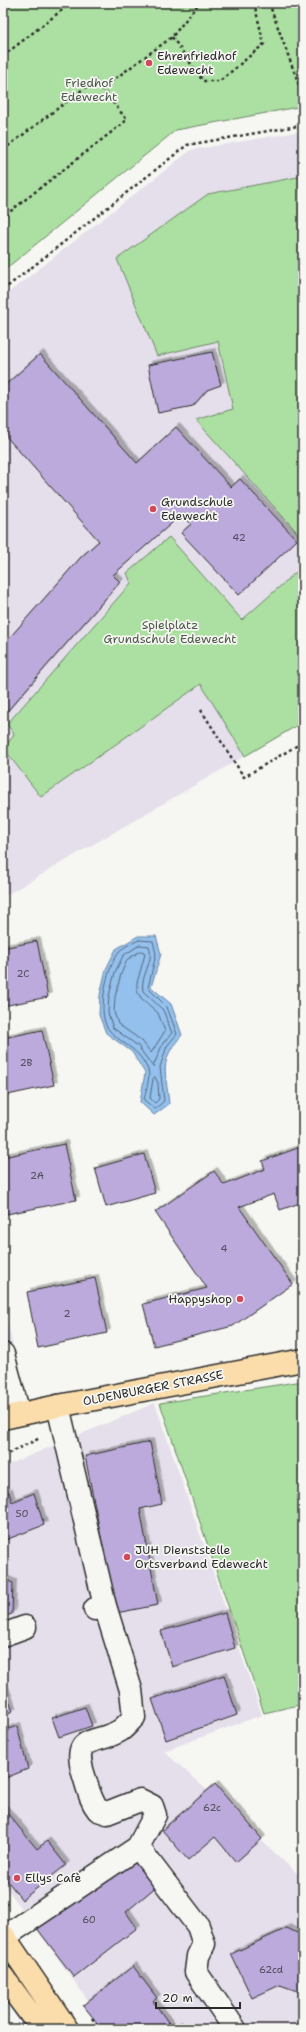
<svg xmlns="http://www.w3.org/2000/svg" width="306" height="2032" font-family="'Shantell Sans',sans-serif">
  <defs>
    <filter id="shadow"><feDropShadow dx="3.5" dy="-3.5" stdDeviation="0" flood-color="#0004"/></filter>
  </defs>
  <rect width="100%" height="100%" fill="#f6f6f2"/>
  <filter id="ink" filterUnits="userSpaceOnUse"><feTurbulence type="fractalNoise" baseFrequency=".025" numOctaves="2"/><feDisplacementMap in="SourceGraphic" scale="8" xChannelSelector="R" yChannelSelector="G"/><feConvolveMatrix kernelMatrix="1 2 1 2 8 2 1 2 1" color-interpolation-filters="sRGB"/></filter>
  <g filter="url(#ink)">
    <!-- built -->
    <path fill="#e4dfeb" d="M 303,131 L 303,722 L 3,897 L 3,297 L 191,150 Z
      M 3,1302 L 20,1378 L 3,1382 Z
      M 155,1403 L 262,1715 L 164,1751 L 303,1879 L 303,2029 L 109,2029 L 3,1883 L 3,1467 Z"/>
    <!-- green -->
    <path fill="#ace0a2" stroke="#6c8666" d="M 3,3 L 303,3 L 303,106 L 176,130 L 3,271 Z
      M 303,176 L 303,539 L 196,420 L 233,409 L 218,341 L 157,356 L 117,259 L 208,194 Z
      M 169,537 L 242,620 L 303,566 L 303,722 L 245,756 L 201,684 L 41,797 L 4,749 L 14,734 L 7,724 L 131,583 L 127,573 Z
      M 303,1381 L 303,1704 L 264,1713 L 160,1403 Z"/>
    <!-- water -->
    <path fill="#93c0ed" stroke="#69849f" d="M 138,936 L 156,936 L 161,954 L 151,987 L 171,1004 L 182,1035 C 158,1062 166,1071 169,1104 L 154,1115 L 140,1102 L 145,1073 L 132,1052 L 106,1033 L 99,1015 L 100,995 L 106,969 L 116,949 Z"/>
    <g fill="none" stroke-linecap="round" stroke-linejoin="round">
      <!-- shore -->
      <path stroke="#556779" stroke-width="1" d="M 139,940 L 153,941 L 156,954 L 148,988 L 167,1007 L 177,1034 L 167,1046 L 160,1067 L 164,1101 L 155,1109 L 144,1100 C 145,1092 151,1077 148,1070 C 138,1047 125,1047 110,1031 C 95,1016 107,968 118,953 C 122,947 133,943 139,940 Z
        M 140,945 L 149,946 C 155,961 140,975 143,991 L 163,1010 L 172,1033 L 163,1043 L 153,1067 L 138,1046 L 113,1028 L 108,1013 L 109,996 L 115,972 L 123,956 Z
        M 141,951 L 144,952 L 145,954 L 137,983 L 137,991 L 141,998 L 158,1013 L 165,1031 L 151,1053 L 142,1041 L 118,1024 L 114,1012 L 115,997 L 121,974 L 127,960 Z
        M 155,1077 L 158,1083 L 159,1099 L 155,1103 L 150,1098 L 153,1079 Z"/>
    </g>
    <!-- building -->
    <path fill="#bbaadb" stroke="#2b2b2b" filter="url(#shadow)" d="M 212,352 L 221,385 L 207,390 L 193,406 L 158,413 L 148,365 Z
      M 40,354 L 137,463 L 176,427 L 231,487 L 240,479 L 297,540 L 239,595 L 181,533 L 191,524 L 182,514 L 113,575 L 120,582 L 3,716 L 3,645 L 81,557 L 99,541 L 3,433 L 3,387 Z
      M 37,941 L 48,997 L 3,1006 L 3,948 Z
      M 42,1030 L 54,1085 L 3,1096 L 3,1038 Z
      M 64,1144 L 76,1200 L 7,1214 L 3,1192 L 3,1157 Z
      M 303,1146 L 303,1202 L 280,1210 L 274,1194 L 239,1207 L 293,1284 L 233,1326 L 154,1346 L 143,1304 L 207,1288 L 155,1212 L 214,1171 L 224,1185 L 265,1169 L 262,1161 Z
      M 144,1154 L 155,1193 L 106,1207 L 95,1168 Z
      M 95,1278 L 107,1333 L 38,1348 L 27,1292 Z
      M 150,1442 L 162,1504 L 140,1509 L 158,1605 L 116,1613 L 85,1456 Z
      M 9,1492 L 12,1502 L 34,1493 L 44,1525 L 3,1541 L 3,1494 Z
      M 3,1579 L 13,1583 L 12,1614 L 3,1617 Z
      M 225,1613 L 235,1648 L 172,1667 L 161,1631 Z
      M 224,1675 L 237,1715 L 166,1740 L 152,1699 Z
      M 3,1686 L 13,1711 L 3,1715 Z
      M 85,1707 L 92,1726 L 59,1737 L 52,1718 Z
      M 17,1726 L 28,1769 L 3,1779 L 3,1731 Z
      M 215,1784 L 262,1839 L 236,1862 L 215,1837 L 188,1860 L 162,1830 Z
      M 3,1808 L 37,1849 L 47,1841 L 66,1865 L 22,1900 L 3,1875 Z
      M 136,1856 L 158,1885 L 126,1912 L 137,1928 L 74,1977 L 36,1927 Z
      M 287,1928 L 303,1936 L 303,1993 L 280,1985 L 252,1998 L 231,1954 Z
      M 133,1966 L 157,1998 L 153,2001 L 173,2029 L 178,2025 L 181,2029 L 102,2029 L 83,2005 Z"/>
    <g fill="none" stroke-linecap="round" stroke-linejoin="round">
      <defs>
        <path id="minor" d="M 3,1354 L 19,1414
          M 58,1406 L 105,1606 L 95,1609
          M 3,1635 L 25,1627
          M 138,1847 L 198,1926 L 204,1944 L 198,1956 L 196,1972 L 235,2029
          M 3,1938 L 138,1847 L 155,1815 L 152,1806 L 140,1800 L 107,1813 L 98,1810 C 90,1800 88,1788 84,1776 C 70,1732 96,1746 121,1730 C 126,1726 130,1721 134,1717 L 131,1690 L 105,1606"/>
        <path id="major" d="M 3,1418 L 58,1406 L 303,1360
          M 3,1935 L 67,2029
          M 3,1977 L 31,2015 L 46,2029"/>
      </defs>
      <!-- minor casing -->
      <use href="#minor" stroke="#2b2b2b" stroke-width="25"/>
      <!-- major casing -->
      <use href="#major" stroke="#2b2b2b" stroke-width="25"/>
      <!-- path -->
      <path stroke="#2b2b2b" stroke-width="2.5" stroke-dasharray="3 3" stroke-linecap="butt" d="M 269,3 L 303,96
        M 3,10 L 12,3
        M 172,37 L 203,81 L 220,81 L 264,44 L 254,3
        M 3,56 L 71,3
        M 101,89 L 172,37 L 199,3
        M 3,150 L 95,80 L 127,120 L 3,217
        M 3,290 L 187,145 L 303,125
        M 201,710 L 244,777 L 303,742
        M 3,1456 L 40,1438
        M 3,1899 L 7,1905
        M 92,2018 L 100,2029"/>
      <!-- minor -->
      <use href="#minor" stroke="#f6f6f2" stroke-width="22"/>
      <!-- major -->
      <use href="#major" stroke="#faddab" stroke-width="22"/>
    </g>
  </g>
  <!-- markers -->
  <g fill="#d1495b" stroke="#f6f6f2" stroke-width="1.5">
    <circle cx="149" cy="63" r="4"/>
    <circle cx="153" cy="509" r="4"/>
    <circle cx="240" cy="1299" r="4"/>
    <circle cx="127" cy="1557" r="4"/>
    <circle cx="17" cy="1878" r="4"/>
  </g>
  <g text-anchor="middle" stroke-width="3.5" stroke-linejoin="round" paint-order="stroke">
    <!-- number labels -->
    <g font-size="10" fill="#4f4b57">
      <text x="239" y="541">42</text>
      <text x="23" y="977">2C</text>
      <text x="26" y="1066">2B</text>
      <text x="37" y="1179">2A</text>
      <text x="224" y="1252">4</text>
      <text x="67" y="1317">2</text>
      <text x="22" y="1517">50</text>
      <text x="212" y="1811">62c</text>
      <text x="89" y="1923">60</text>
      <text x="271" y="1973">62cd</text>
    </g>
    <!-- poi labels -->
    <g font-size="12" fill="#2b2b2b" stroke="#f6f6f2" text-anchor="start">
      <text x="157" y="60">Ehrenfriedhof<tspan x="157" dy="14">Edewecht</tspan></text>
      <text x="161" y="506">Grundschule<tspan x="161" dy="14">Edewecht</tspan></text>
      <text x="232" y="1303" text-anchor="end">Happyshop</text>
      <text x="135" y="1554">JUH Dienststelle<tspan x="135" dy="14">Ortsverband Edewecht</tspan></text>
      <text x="25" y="1882">Ellys Cafè</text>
    </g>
    <!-- park labels -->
    <g font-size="12" fill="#4b5849" stroke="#f6f6f2">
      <text x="89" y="87">Friedhof<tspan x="89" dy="14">Edewecht</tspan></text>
      <text x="170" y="629">Spielplatz<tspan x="170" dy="14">Grundschule Edewecht</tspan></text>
    </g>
    <!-- street labels -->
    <g font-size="12" fill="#2b2b2b" stroke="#f6f6f2">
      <text transform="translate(153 1388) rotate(-11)" y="4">OLDENBURGER STRASSE</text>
    </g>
  </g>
  <!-- margin -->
  <rect width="306" height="2032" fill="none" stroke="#f6f6f2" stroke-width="16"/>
  <rect x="8" y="8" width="290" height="2016" fill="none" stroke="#2b2b2b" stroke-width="1.5" filter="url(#ink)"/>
  <!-- scale -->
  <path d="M156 2002v6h84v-6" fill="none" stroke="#2b2b2b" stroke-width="2"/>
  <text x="162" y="2002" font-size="12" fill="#2b2b2b" stroke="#f6f6f2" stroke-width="3" paint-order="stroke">20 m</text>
</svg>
